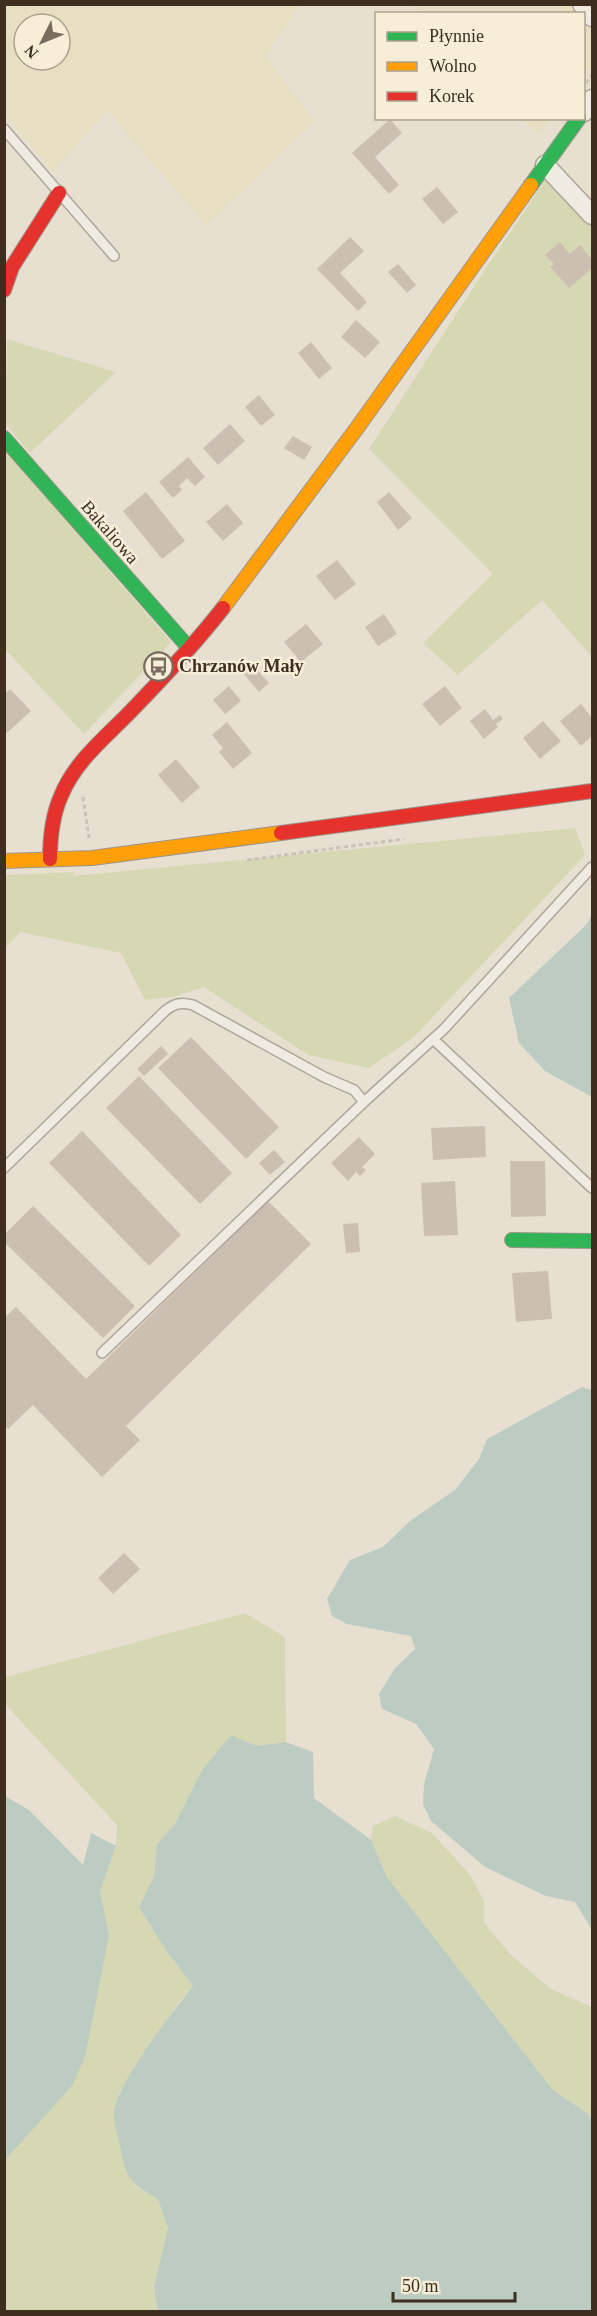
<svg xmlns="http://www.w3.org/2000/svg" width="597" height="2316" font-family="Georgia,serif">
  <rect width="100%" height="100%" fill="#e7e0d1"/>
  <!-- farmland -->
  <path fill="#e6dfc2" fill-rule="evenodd" d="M 4,5 L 300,5 L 265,56 L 315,121 L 207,226 L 126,133 L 109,110 L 53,171 L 5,115 ZM 24,24 L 60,24 L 60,60 L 24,60 Z
    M 411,5 L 578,5 L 592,21 L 592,64 L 584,76 L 584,14 L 420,13 Z
    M 522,119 L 551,119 L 539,135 Z"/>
  <!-- green -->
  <path fill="#d6d7b3" d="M 549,175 L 592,225 L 592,657 L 542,600 L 458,675 L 423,643 L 493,574 L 369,449 L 488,265 Z
    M 7,339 L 116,372 L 30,453 L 5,423 Z
    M 4,450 L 171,642 L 84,734 L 5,649 Z
    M 575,828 L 585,855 L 414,1037 L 369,1068 L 308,1055 L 204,987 L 173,997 L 145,1000 L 121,953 L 20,932 L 5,949 L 5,875 L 75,872 L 72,876 Z
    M 245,1613 L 285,1637 L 286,1742 L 257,1746 L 231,1735 L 202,1770 L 175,1824 L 157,1844 L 154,1876 L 139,1907 L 165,1949 L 193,1986 L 176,2006 L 119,2093 L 114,2114 L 135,2186 L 158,2199 L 168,2228 L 154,2287 L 159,2311 L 5,2311 L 4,2160 L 72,2086 L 109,1935 L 100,1891 L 116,1846 L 117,1825 L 5,1704 L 5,1677 Z
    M 395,1816 L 432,1833 L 471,1876 L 484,1901 L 484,1923 L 512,1956 L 551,1989 L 592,2007 L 592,2121 L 588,2114 L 553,2090 L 387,1877 L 371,1840 L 373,1826 Z"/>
  <!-- water -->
  <path fill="#bcccc2" d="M 592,914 L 592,1097 L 545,1071 L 519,1043 L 509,998 L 587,924 Z
    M 582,1387 L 592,1390 L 592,1930 L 575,1902 L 546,1896 L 485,1867 L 431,1821 L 423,1804 L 424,1784 L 434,1749 L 416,1724 L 382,1709 L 379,1694 L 395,1668 L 415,1649 L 411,1636 L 347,1624 L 332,1616 L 327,1599 L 350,1560 L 383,1547 L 410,1521 L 455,1490 L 479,1459 L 487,1439 Z
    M 231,1735 L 257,1746 L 286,1742 L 313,1752 L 314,1798 L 371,1840 L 387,1877 L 553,2090 L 588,2114 L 592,2121 L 592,2311 L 158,2311 L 154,2287 L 168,2228 L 158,2199 C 128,2182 127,2179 120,2146 C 118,2136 114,2124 114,2114 C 114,2086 174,2010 193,1986 L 165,1949 L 139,1907 L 154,1876 L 157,1844 L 175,1824 L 202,1770 Z
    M 5,1796 L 29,1810 L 83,1865 L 91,1833 L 116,1846 L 100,1891 L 109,1935 L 85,2057 L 72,2086 L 5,2160 Z"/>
  <!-- building -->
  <path fill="#cbbfb2" d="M 390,119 L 402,133 L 375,157 L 399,185 L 389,194 L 352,153 Z
    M 437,187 L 458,212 L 443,224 L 422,199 Z
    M 350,237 L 364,251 L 340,273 L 367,302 L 358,311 L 317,269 Z
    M 560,242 L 570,254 L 580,245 L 592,260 L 592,268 L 569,288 L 550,267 L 554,264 L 545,255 Z
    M 398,264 L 416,285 L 407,293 L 388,272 Z
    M 356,320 L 380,342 L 365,358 L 341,337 Z
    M 311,342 L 332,368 L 319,379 L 298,353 Z
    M 259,395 L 275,415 L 261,426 L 245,407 Z
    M 230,424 L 245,441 L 218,465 L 203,448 Z
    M 293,436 L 312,447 L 304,460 L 284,448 Z
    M 188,457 L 205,477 L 195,486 L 187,478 L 179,486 L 182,490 L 173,498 L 159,482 Z
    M 146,492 L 185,541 L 162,559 L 123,511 Z
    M 389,492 L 412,518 L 398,530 L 377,502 Z
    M 227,504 L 243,523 L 223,541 L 206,522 Z
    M 337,560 L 356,584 L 335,600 L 316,576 Z
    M 384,614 L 397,634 L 378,646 L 365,627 Z
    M 306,624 L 323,644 L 301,662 L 284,642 Z
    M 254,666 L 269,683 L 259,692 L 244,674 Z
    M 229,686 L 241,701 L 225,714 L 213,700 Z
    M 445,686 L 462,708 L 440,726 L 422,704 Z
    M 10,689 L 31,711 L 7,733 L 4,731 L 4,694 Z
    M 581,704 L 592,718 L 592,736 L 581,746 L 560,721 Z
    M 485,709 L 493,720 L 500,715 L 503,719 L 496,724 L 498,727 L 484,739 L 470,721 Z
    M 543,721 L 561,741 L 540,759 L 523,738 Z
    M 227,722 L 252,753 L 233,769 L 219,752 L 223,748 L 212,735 Z
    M 176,759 L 200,787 L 182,803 L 158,775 Z
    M 191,1037 L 279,1127 L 246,1159 L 158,1068 Z
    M 161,1046 L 168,1054 L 144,1076 L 137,1069 Z
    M 139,1076 L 232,1173 L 200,1204 L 106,1108 Z
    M 485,1126 L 486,1157 L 433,1160 L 431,1128 Z
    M 82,1131 L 181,1235 L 149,1266 L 49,1163 Z
    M 359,1137 L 375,1154 L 362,1167 L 366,1170 L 360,1176 L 356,1172 L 348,1181 L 331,1163 Z
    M 274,1150 L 285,1162 L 270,1175 L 259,1163 Z
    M 510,1161 L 545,1161 L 546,1216 L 511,1217 Z
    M 455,1181 L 458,1235 L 424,1236 L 421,1183 Z
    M 268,1201 L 311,1244 L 126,1426 L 140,1440 L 102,1477 L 33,1405 L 8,1429 L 4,1426 L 4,1318 L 16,1307 L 86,1379 Z
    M 33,1206 L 135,1306 L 103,1338 L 4,1242 L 4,1235 Z
    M 358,1223 L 360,1252 L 346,1253 L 343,1224 Z
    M 548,1271 L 552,1319 L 516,1322 L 512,1273 Z
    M 124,1553 L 140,1569 L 113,1594 L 98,1578 Z"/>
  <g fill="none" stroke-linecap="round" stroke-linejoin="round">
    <defs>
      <path id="lane" d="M 4,129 L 114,256
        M 433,1039 L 592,1188
        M 4,1168 L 165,1011 C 175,1003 181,1002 193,1005 L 324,1077 L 354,1090 L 364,1102
        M 102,1353 L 364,1102 L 444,1029 L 592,867"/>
      <path id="street" d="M 582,4 L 592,17
        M 584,112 L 592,99
        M 545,165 L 592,215"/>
      <path id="fast" d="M 531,185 L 579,118
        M 4,438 L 189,648
        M 512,1240 L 592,1241"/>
      <path id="slow" d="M 223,608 L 357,428 L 531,185
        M 4,861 L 92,858 L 281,833"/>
      <path id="jam" d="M 4,290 L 12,267 L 59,193
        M 281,833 L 592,791
        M 50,859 C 50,837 52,816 61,796 C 75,761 106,737 131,711 C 163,678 195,644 223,608"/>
    </defs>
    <!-- lane casing -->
    <use href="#lane" stroke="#ada599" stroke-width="12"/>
    <!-- street casing -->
    <use href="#street" stroke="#ada599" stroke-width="21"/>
    <!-- fast casing -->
    <use href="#fast" stroke="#9c958a" stroke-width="16"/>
    <!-- slow casing -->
    <use href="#slow" stroke="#9c958a" stroke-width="16"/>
    <!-- jam casing -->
    <use href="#jam" stroke="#9c958a" stroke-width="16"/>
    <!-- path -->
    <path stroke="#c8c2b9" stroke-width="3" stroke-dasharray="4.5 3" stroke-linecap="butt" d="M 586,83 L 592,75
      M 83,797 L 89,838
      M 247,860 L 404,839"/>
    <!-- lane -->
    <use href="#lane" stroke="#efebe3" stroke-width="9"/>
    <!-- street -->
    <use href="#street" stroke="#efebe3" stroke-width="18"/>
    <!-- fast -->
    <use href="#fast" stroke="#30b455" stroke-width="14"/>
    <!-- slow -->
    <use href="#slow" stroke="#ff9f0a" stroke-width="14"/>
    <!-- jam -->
    <use href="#jam" stroke="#e5322d" stroke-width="14"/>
  </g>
  <!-- icons -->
  <defs>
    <symbol id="bus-ring" viewBox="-11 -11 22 22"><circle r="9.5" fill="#f7eed8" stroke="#786c5e" stroke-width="1.5"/><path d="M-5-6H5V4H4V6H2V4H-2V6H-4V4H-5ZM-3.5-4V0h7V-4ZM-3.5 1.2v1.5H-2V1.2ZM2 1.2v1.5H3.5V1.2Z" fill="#786c5e"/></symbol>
  </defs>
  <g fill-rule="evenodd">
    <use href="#bus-ring" x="142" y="650" width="33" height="33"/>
  </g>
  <g text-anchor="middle" stroke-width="5" stroke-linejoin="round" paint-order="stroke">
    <!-- street labels -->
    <g font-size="18" fill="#3d2e20" stroke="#f7eed8">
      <text transform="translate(110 532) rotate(49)" y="6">Bakaliowa</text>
    </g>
    <!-- poi labels -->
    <g font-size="18" font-weight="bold" fill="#3d2e20" stroke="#f7eed8" text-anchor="start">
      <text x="179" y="672">Chrzanów Mały</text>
    </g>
  </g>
  <!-- border -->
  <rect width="597" height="2316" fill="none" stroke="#3d2e20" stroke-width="12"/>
  <!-- legend -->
  <rect x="375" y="12" width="210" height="108" fill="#f7eed8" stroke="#ada18e" stroke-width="1.5"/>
  <rect x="387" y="32" width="30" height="9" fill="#30b455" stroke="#ada18e" stroke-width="1.5"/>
  <text x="429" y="42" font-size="18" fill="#3d2e20">Płynnie</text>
  <rect x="387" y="62" width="30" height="9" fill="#ff9f0a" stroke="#ada18e" stroke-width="1.5"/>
  <text x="429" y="72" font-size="18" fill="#3d2e20">Wolno</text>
  <rect x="387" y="92" width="30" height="9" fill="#e5322d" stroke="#ada18e" stroke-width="1.5"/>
  <text x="429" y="102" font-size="18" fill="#3d2e20">Korek</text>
  <!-- north arrow -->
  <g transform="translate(42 42) rotate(227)"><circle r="28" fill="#f7eed8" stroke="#ada18e" stroke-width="1.5"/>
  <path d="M0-4.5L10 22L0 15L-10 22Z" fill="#786c5e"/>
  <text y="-9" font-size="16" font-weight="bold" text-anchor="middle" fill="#3d2e20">N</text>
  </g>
  <!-- scale -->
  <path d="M393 2292v9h122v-9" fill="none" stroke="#3d2e20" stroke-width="3"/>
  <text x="402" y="2292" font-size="18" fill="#3d2e20" stroke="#f7eed8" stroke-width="4.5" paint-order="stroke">50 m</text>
</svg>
